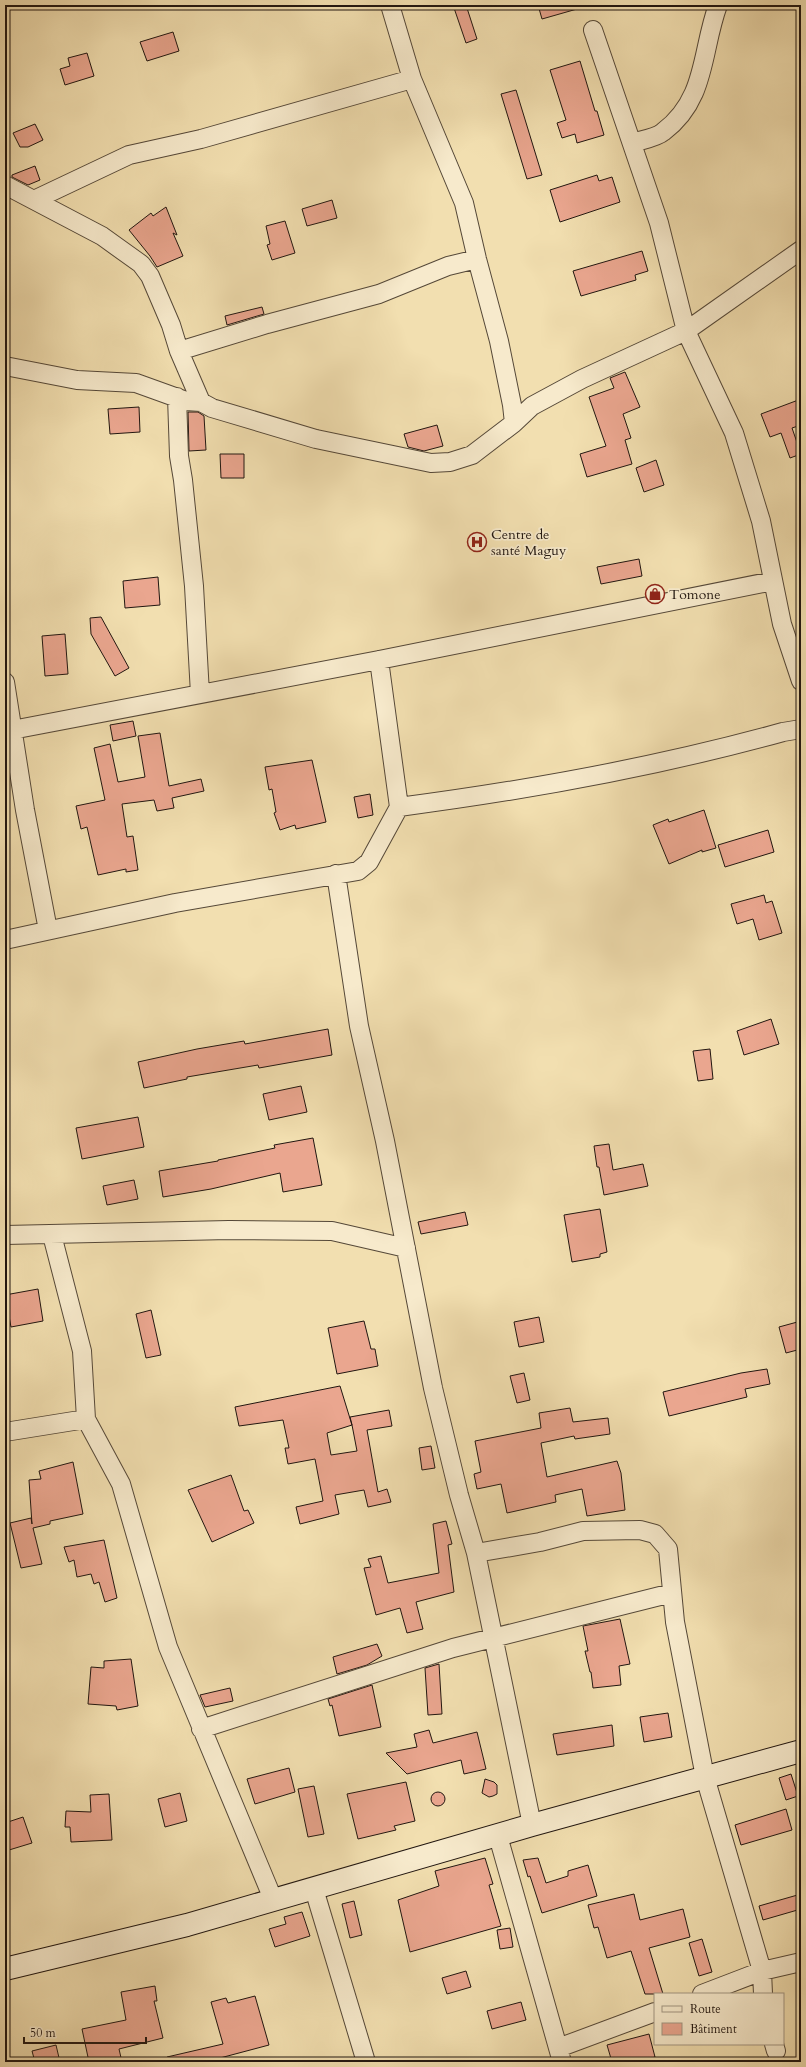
<svg xmlns="http://www.w3.org/2000/svg" width="806" height="2067" font-family="Cardo,serif">
  <rect width="100%" height="100%" fill="#f2dfb0"/>
  <filter id="stains"><feTurbulence type="fractalNoise" baseFrequency=".005" numOctaves="4"/><feColorMatrix values="0 0 0 0 .2 0 0 0 0 .09 0 0 0 0 .02 0 0 0 .5 -.17"/></filter>
  <radialGradient id="worn" r=".72"><stop offset=".6" stop-color="#630" stop-opacity="0"/><stop offset="1" stop-color="#630" stop-opacity=".3"/></radialGradient>
  <!-- building -->
  <path fill="#eaa68f" stroke="#211610" fill-rule="evenodd" d="M 453,5 L 466,5 L 477,39 L 466,43 Z
    M 538,5 L 576,5 L 577,9 L 542,19 Z
    M 173,32 L 179,51 L 147,61 L 140,42 Z
    M 87,53 L 94,76 L 65,85 L 60,69 L 70,66 L 68,58 Z
    M 580,61 L 595,111 L 597,111 L 604,135 L 577,143 L 575,134 L 562,138 L 557,123 L 566,120 L 550,70 Z
    M 516,90 L 542,175 L 527,179 L 501,94 Z
    M 35,124 L 43,140 L 28,147 L 20,147 L 13,133 Z
    M 35,166 L 40,180 L 28,185 L 12,177 L 12,175 Z
    M 597,175 L 599,181 L 612,177 L 620,202 L 560,222 L 550,190 Z
    M 332,200 L 337,218 L 307,226 L 302,209 Z
    M 166,207 L 177,235 L 173,233 L 183,256 L 157,267 L 150,256 L 129,230 L 151,213 L 153,216 Z
    M 285,221 L 295,253 L 272,260 L 267,245 L 270,244 L 266,226 Z
    M 642,251 L 648,271 L 635,275 L 636,280 L 581,296 L 573,271 Z
    M 262,307 L 264,314 L 227,325 L 225,316 Z
    M 625,372 L 640,407 L 623,414 L 631,438 L 625,440 L 632,464 L 587,477 L 580,454 L 606,446 L 589,397 L 614,388 L 610,378 Z
    M 801,399 L 801,425 L 792,428 L 801,454 L 790,458 L 781,433 L 770,437 L 761,414 Z
    M 139,407 L 140,432 L 110,434 L 108,409 Z
    M 188,412 L 198,412 L 204,416 L 206,450 L 189,451 Z
    M 437,425 L 443,446 L 424,451 L 408,447 L 404,434 Z
    M 220,454 L 244,454 L 244,478 L 221,478 Z
    M 656,460 L 664,485 L 644,492 L 636,468 Z
    M 639,559 L 642,576 L 601,584 L 597,567 Z
    M 158,577 L 160,605 L 125,608 L 123,581 Z
    M 101,617 L 129,668 L 115,676 L 91,634 L 90,618 Z
    M 65,634 L 68,674 L 45,676 L 42,636 Z
    M 133,721 L 136,736 L 113,741 L 110,725 Z
    M 160,733 L 169,786 L 201,779 L 204,791 L 172,798 L 174,808 L 157,811 L 154,800 L 122,804 L 127,837 L 133,836 L 138,870 L 126,872 L 126,869 L 98,875 L 87,827 L 81,829 L 76,806 L 105,800 L 94,748 L 110,744 L 118,782 L 145,777 L 138,736 Z
    M 312,760 L 326,822 L 296,829 L 295,825 L 280,830 L 274,813 L 276,812 L 272,789 L 269,790 L 265,767 Z
    M 370,794 L 373,815 L 358,818 L 354,797 Z
    M 704,810 L 716,848 L 702,852 L 702,850 L 669,864 L 653,825 L 668,819 L 669,822 Z
    M 768,830 L 774,852 L 725,867 L 718,845 Z
    M 764,895 L 766,903 L 772,901 L 782,933 L 759,940 L 753,919 L 737,924 L 731,904 Z
    M 771,1019 L 779,1044 L 744,1055 L 737,1031 Z
    M 328,1029 L 332,1055 L 259,1068 L 258,1065 L 187,1077 L 187,1079 L 144,1088 L 138,1062 L 197,1049 L 244,1041 L 245,1044 Z
    M 710,1049 L 713,1079 L 698,1081 L 693,1051 Z
    M 301,1086 L 307,1112 L 269,1120 L 263,1094 Z
    M 138,1117 L 144,1147 L 82,1159 L 76,1128 Z
    M 313,1138 L 322,1185 L 283,1192 L 280,1173 L 211,1189 L 163,1197 L 159,1171 L 218,1161 L 218,1160 L 275,1148 L 274,1145 Z
    M 609,1144 L 613,1170 L 643,1164 L 648,1186 L 604,1195 L 599,1167 L 597,1167 L 594,1146 Z
    M 134,1180 L 138,1199 L 107,1205 L 103,1186 Z
    M 600,1209 L 607,1252 L 600,1254 L 600,1257 L 572,1262 L 564,1215 Z
    M 465,1212 L 468,1225 L 421,1234 L 418,1222 Z
    M 38,1289 L 43,1321 L 11,1327 L 5,1295 Z
    M 151,1310 L 161,1355 L 146,1358 L 136,1314 Z
    M 539,1317 L 544,1342 L 519,1347 L 514,1322 Z
    M 364,1321 L 371,1349 L 375,1349 L 378,1366 L 337,1374 L 328,1328 Z
    M 801,1321 L 801,1349 L 786,1353 L 779,1327 Z
    M 767,1369 L 770,1384 L 745,1389 L 747,1397 L 669,1416 L 663,1392 L 741,1373 Z
    M 524,1373 L 530,1400 L 517,1403 L 510,1376 Z
    M 340,1386 L 352,1425 L 350,1417 L 389,1410 L 392,1426 L 367,1430 L 378,1492 L 387,1489 L 391,1502 L 368,1507 L 364,1490 L 335,1495 L 339,1514 L 300,1524 L 296,1507 L 323,1501 L 315,1459 L 288,1464 L 285,1448 L 289,1448 L 283,1420 L 239,1426 L 235,1407 ZM 352,1425 L 357,1451 L 331,1455 L 327,1433 Z
    M 570,1408 L 573,1422 L 608,1418 L 610,1434 L 575,1439 L 574,1436 L 541,1443 L 547,1477 L 617,1461 L 621,1473 L 625,1510 L 587,1516 L 582,1489 L 555,1495 L 556,1502 L 507,1513 L 501,1484 L 477,1489 L 474,1474 L 481,1472 L 475,1441 L 541,1428 L 539,1413 Z
    M 431,1446 L 435,1468 L 422,1470 L 419,1448 Z
    M 73,1462 L 83,1514 L 50,1521 L 50,1524 L 33,1528 L 42,1564 L 21,1568 L 10,1523 L 31,1518 L 32,1524 L 29,1480 L 41,1479 L 39,1471 Z
    M 231,1475 L 244,1511 L 248,1510 L 254,1523 L 212,1542 L 188,1490 Z
    M 446,1521 L 452,1544 L 448,1545 L 454,1592 L 416,1602 L 423,1629 L 407,1633 L 400,1608 L 376,1615 L 364,1568 L 371,1567 L 368,1559 L 381,1556 L 388,1583 L 439,1573 L 433,1524 Z
    M 104,1540 L 117,1598 L 105,1602 L 99,1582 L 94,1584 L 91,1574 L 77,1577 L 74,1560 L 69,1562 L 64,1547 Z
    M 620,1619 L 630,1664 L 619,1666 L 621,1685 L 593,1688 L 591,1672 L 590,1672 L 585,1651 L 588,1651 L 583,1626 Z
    M 377,1644 L 382,1656 L 367,1665 L 337,1674 L 333,1657 Z
    M 131,1659 L 138,1706 L 117,1710 L 116,1706 L 88,1704 L 91,1667 L 104,1668 L 104,1661 Z
    M 439,1664 L 442,1714 L 428,1715 L 425,1668 Z
    M 372,1685 L 381,1727 L 339,1736 L 332,1705 L 330,1706 L 328,1699 Z
    M 230,1688 L 233,1701 L 205,1707 L 200,1695 Z
    M 668,1713 L 672,1737 L 644,1742 L 640,1717 Z
    M 612,1725 L 614,1746 L 557,1755 L 553,1734 Z
    M 429,1730 L 433,1743 L 477,1732 L 486,1769 L 464,1774 L 461,1760 L 407,1774 L 386,1753 L 417,1747 L 414,1734 Z
    M 289,1768 L 295,1792 L 255,1804 L 247,1779 Z
    M 791,1774 L 798,1796 L 786,1800 L 779,1778 Z
    M 485,1779 L 494,1782 L 497,1785 L 497,1794 L 493,1796 L 489,1797 L 482,1793 Z
    M 406,1782 L 415,1821 L 394,1826 L 396,1830 L 358,1839 L 347,1794 Z
    M 314,1786 L 324,1834 L 308,1837 L 298,1789 Z
    M431 1799a7 7 0 1 1 14 0a7 7 0 1 1-14 0Z
    M 180,1793 L 187,1821 L 165,1827 L 158,1799 Z
    M 109,1794 L 112,1840 L 71,1842 L 70,1827 L 65,1827 L 66,1811 L 91,1812 L 90,1795 Z
    M 786,1809 L 792,1830 L 741,1845 L 735,1825 Z
    M 23,1817 L 32,1843 L 9,1850 L 5,1840 L 5,1823 Z
    M 485,1858 L 493,1884 L 489,1885 L 501,1926 L 410,1952 L 398,1900 L 439,1886 L 435,1871 Z
    M 538,1858 L 546,1883 L 568,1876 L 568,1871 L 588,1865 L 597,1896 L 542,1913 L 530,1876 L 528,1877 L 523,1860 Z
    M 634,1894 L 640,1920 L 683,1909 L 690,1937 L 649,1948 L 663,1994 L 645,1994 L 631,1951 L 607,1958 L 598,1927 L 594,1928 L 588,1905 Z
    M 801,1894 L 801,1909 L 763,1920 L 759,1906 Z
    M 354,1901 L 362,1935 L 350,1938 L 342,1904 Z
    M 302,1912 L 310,1936 L 275,1947 L 269,1929 L 286,1924 L 284,1917 Z
    M 510,1928 L 513,1947 L 500,1949 L 497,1930 Z
    M 702,1939 L 712,1972 L 699,1976 L 689,1943 Z
    M 466,1971 L 471,1987 L 447,1994 L 442,1978 Z
    M 155,1986 L 157,2001 L 154,2001 L 163,2038 L 119,2049 L 122,2062 L 89,2062 L 82,2029 L 126,2020 L 121,1992 Z
    M 255,1996 L 269,2045 L 205,2062 L 168,2062 L 167,2057 L 223,2044 L 211,2002 L 226,1998 L 228,2003 Z
    M 521,2002 L 526,2020 L 492,2029 L 487,2011 Z
    M 649,2034 L 655,2057 L 637,2062 L 612,2062 L 607,2045 Z
    M 56,2045 L 60,2062 L 35,2062 L 32,2051 Z"/>
  <g fill="none" stroke-linecap="round" stroke-linejoin="round">
    <defs>
      <path id="street" d="M 390,5 L 412,79 L 464,203 L 477,259 L 499,341 L 512,405 L 514,423
        M 593,30 L 659,223 L 686,331 L 734,433 L 761,521 L 782,624 L 801,681
        M 632,143 C 641,140 656,138 663,132 C 707,99 701,51 718,5
        M 5,185 L 102,236 L 141,264 L 150,276 L 171,325 L 179,351 L 201,402
        M 34,200 L 129,155 L 201,139 L 412,79
        M 179,351 L 267,324 L 379,294 L 448,266 L 477,259
        M 5,366 L 77,380 L 136,383 L 186,401 L 201,402 L 212,408 L 316,439 L 431,463 L 450,462 L 472,455 L 514,423 L 532,406 L 582,379 L 686,331 L 801,250
        M 177,397 L 179,456 L 183,480 L 194,586 L 200,694
        M 5,682 L 25,810 L 48,930
        M 12,730 L 379,660 L 773,581
        M 399,807 C 529,790 657,767 783,732 L 801,729
        M 336,874 L 359,1026 L 385,1141 L 433,1388 L 459,1495 L 476,1553 L 532,1825
        M 5,940 L 175,903 L 358,871 L 369,862 L 399,807 L 379,660
        M 5,1235 L 229,1230 L 332,1231 L 406,1248
        M 52,1235 L 82,1351 L 86,1419 L 121,1484 L 168,1647 L 273,1899
        M 5,1432 L 86,1419
        M 476,1553 L 540,1542 L 583,1531 L 640,1530 L 655,1534 L 668,1549 L 675,1622 L 705,1777 L 762,1971 L 763,1994
        M 201,1729 L 453,1648 L 672,1593
        M 498,1836 L 562,2062
        M 314,1889 L 366,2062
        M 702,1994 L 762,1971 L 801,1962
        M 774,2044 L 776,2051
        M 558,2048 L 655,2012"/>
      <path id="secondary" d="M 5,1969 L 187,1925 L 532,1825 L 801,1751"/>
    </defs>
    <!-- street casing -->
    <use href="#street" stroke="#554838" stroke-width="20"/>
    <!-- secondary casing -->
    <use href="#secondary" stroke="#211610" stroke-width="24"/>
    <!-- street -->
    <use href="#street" stroke="#f7eacc" stroke-width="18"/>
    <!-- secondary -->
    <use href="#secondary" stroke="#f7eacc" stroke-width="22"/>
  </g>
  <!-- icons -->
  <defs>
    <symbol id="hospital-ring" viewBox="-11 -11 22 22"><circle r="9.5" fill="#f7eacc" stroke="#8f2418" stroke-width="1.5"/><path d="M-5-5h3v3.5h4V-5h3V5h-3V1.5h-4V5h-3Z" fill="#8f2418"/></symbol>
    <symbol id="shop-ring" viewBox="-11 -11 22 22"><circle r="9.5" fill="#f7eacc" stroke="#8f2418" stroke-width="1.5"/><path d="M-5-2.5h2.3a2.7 3.5 0 0 1 5.4 0H5L5.5 6h-11ZM-1.5-2.5h3a1.5 2.3 0 0 0-3 0Z" fill="#8f2418"/></symbol>
  </defs>
  <g fill-rule="evenodd">
    <use href="#hospital-ring" x="466" y="531" width="22" height="22"/>
    <use href="#shop-ring" x="644" y="583" width="22" height="22"/>
  </g>
  <g text-anchor="middle" stroke-width="3.5" stroke-linejoin="round" paint-order="stroke">
    <!-- poi labels -->
    <g font-size="14" fill="#211610" stroke="#f7eacc" text-anchor="start">
      <text x="491" y="539">Centre de<tspan x="491" dy="16">santé Maguy</tspan></text>
      <text x="669" y="599">Tomone</text>
    </g>
  </g>
  <!-- margin -->
  <rect width="806" height="2067" fill="none" stroke="#f2dfb0" stroke-width="20"/>
  <rect x="6" y="6" width="794" height="2055" fill="none" stroke="#211610" stroke-width="2"/>
  <rect x="10" y="10" width="786" height="2047" fill="none" stroke="#211610"/>
  <!-- legend -->
  <rect x="654" y="1993" width="130" height="52" fill="#f7eacc" stroke="#a19581"/>
  <rect x="662" y="2006" width="20" height="6" fill="#f7eacc" stroke="#a19581"/>
  <text x="690" y="2013" font-size="12" fill="#211610">Route</text>
  <rect x="662" y="2023" width="20" height="12" fill="#eaa68f" stroke="#a19581"/>
  <text x="690" y="2033" font-size="12" fill="#211610">Bâtiment</text>
  <!-- scale -->
  <path d="M24 2037v6h122v-6" fill="none" stroke="#211610" stroke-width="2"/>
  <text x="30" y="2037" font-size="12" fill="#211610" stroke="#f7eacc" stroke-width="3" paint-order="stroke">50 m</text>
  <rect width="100%" height="100%" filter="url(#stains)"/>
  <rect width="100%" height="100%" fill="url(#worn)"/>
</svg>
